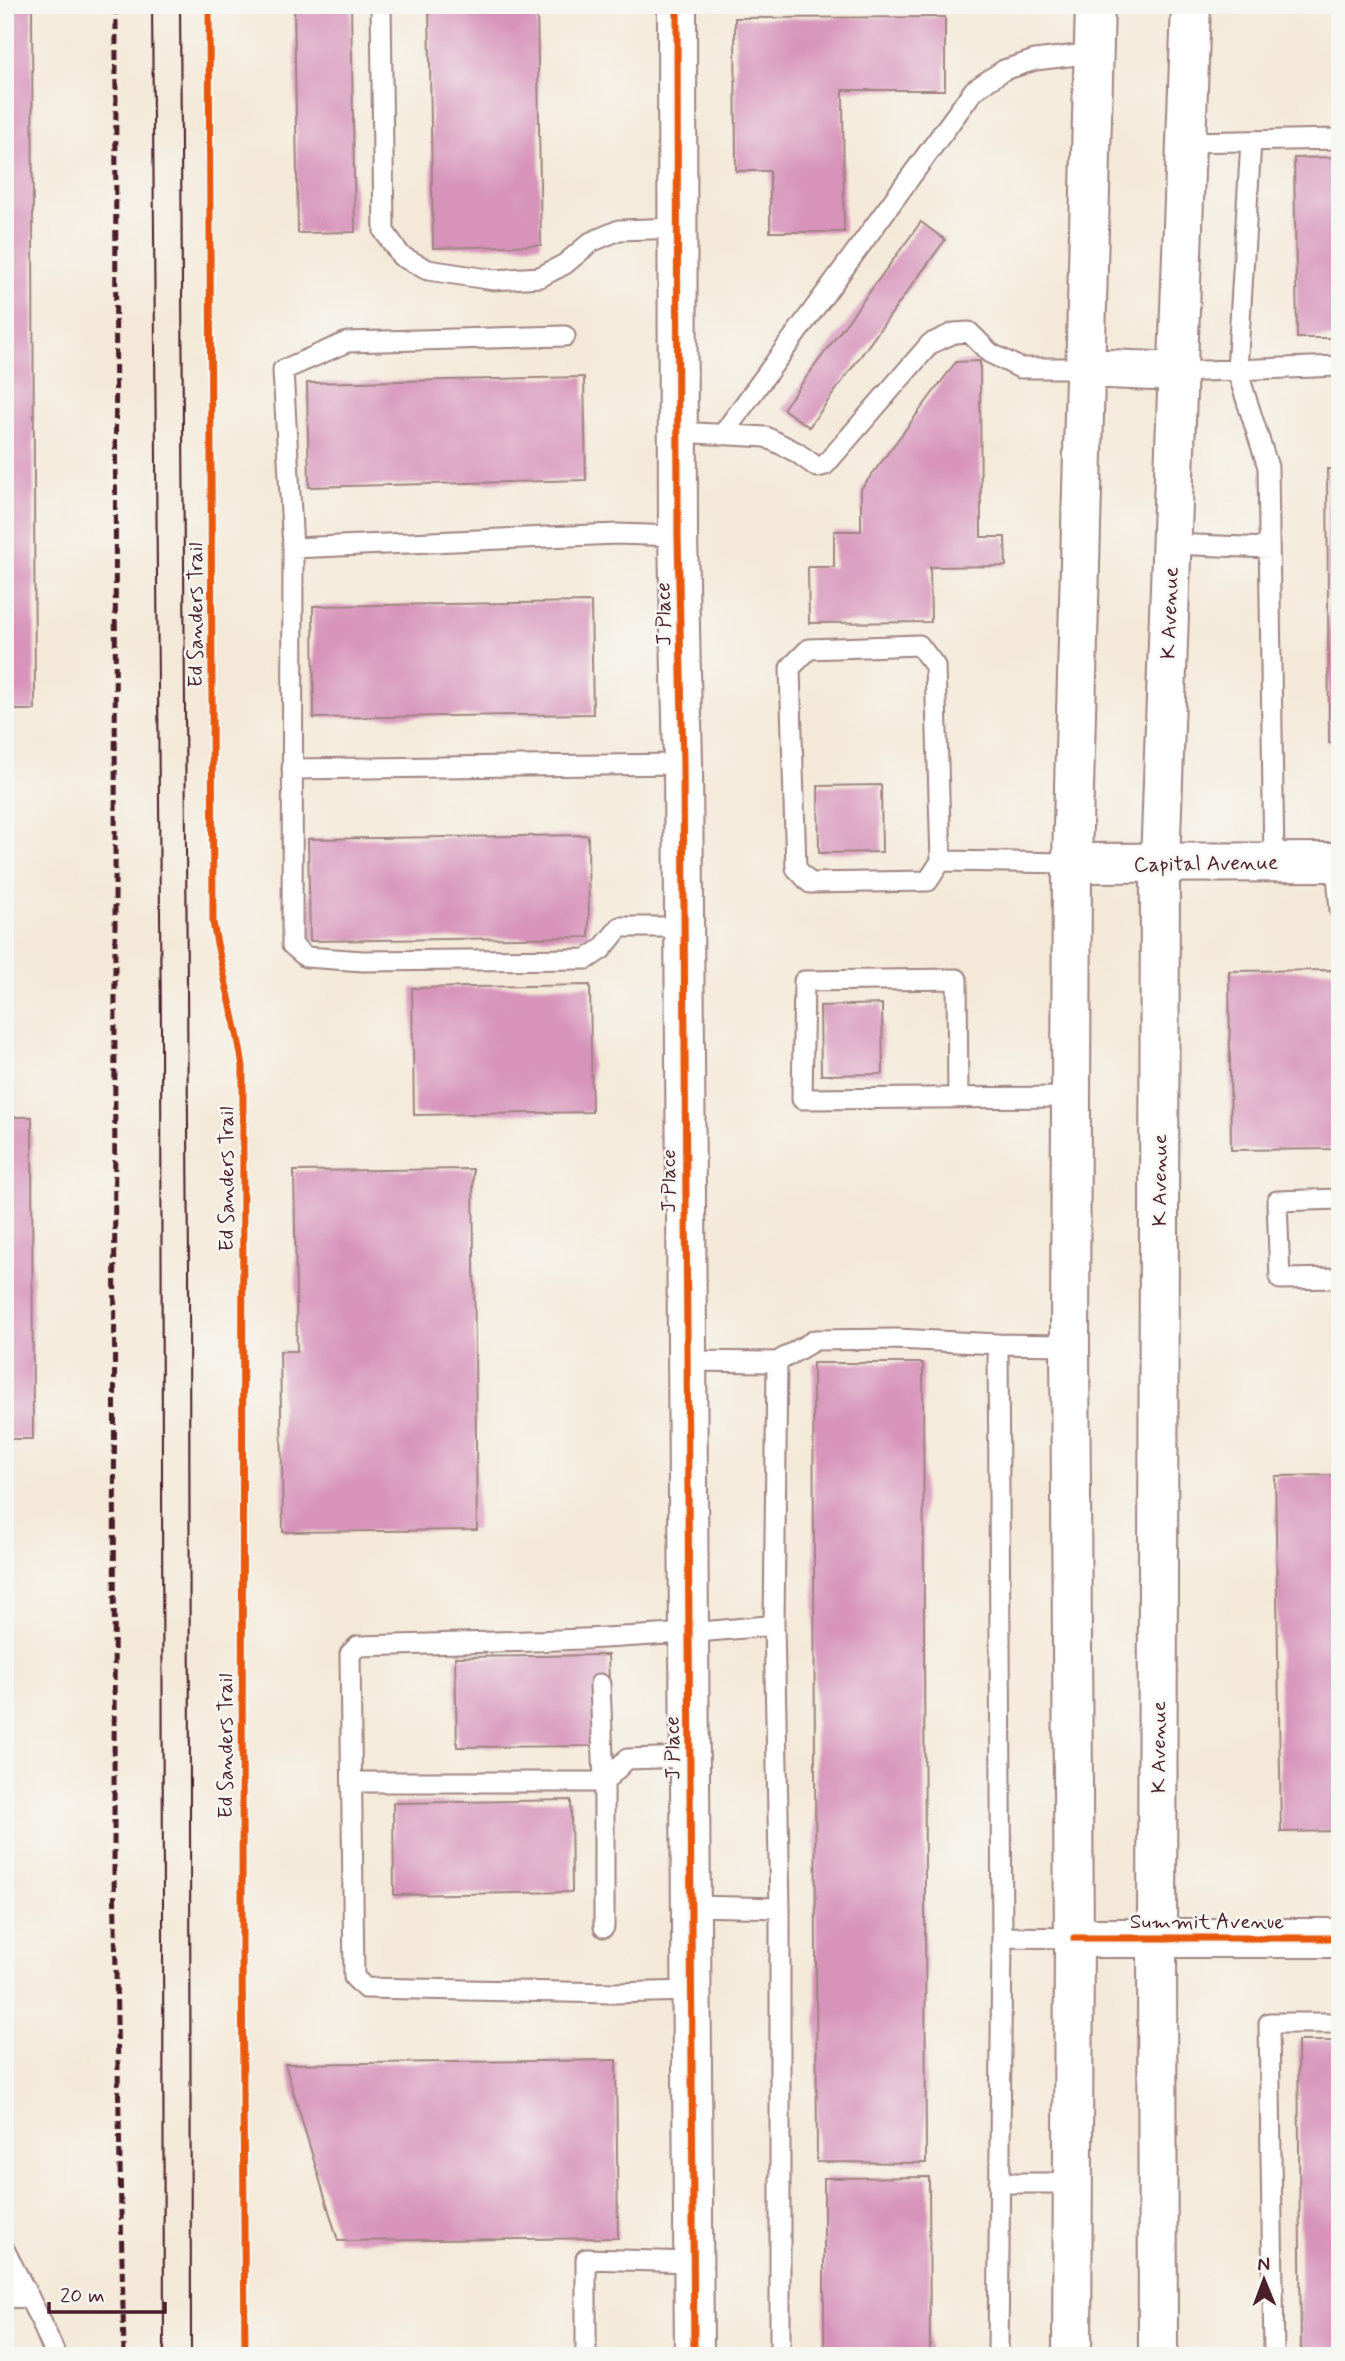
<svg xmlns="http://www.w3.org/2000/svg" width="1345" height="2361" font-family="Mynerve,sans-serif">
  <rect width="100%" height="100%" fill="#f6f6f2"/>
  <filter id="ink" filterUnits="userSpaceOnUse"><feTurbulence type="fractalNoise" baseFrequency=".0143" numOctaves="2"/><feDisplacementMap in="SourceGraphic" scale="14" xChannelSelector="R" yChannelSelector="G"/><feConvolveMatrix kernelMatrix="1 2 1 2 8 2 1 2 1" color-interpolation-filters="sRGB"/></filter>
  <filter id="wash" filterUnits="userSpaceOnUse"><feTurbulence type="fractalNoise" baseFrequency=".00686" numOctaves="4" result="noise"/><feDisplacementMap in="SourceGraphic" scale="28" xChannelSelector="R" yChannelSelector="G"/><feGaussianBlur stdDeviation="1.57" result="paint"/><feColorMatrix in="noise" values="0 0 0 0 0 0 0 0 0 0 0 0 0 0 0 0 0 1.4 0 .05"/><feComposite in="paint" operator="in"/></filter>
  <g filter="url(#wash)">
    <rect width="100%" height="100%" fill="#f4e9d8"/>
    <g id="blocks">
      <!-- building -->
      <path fill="#d793ba" d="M 5,5 L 32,5 L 35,710 L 5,710 Z
        M 294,5 L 351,5 L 355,232 L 298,233 Z
        M 429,5 L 537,5 L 541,245 L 433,248 Z
        M 945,17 L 945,90 L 843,90 L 844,232 L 770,232 L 770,171 L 736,171 L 735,18 Z
        M 1340,157 L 1340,338 L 1297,338 L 1294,158 Z
        M 921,222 L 945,240 L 809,427 L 783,409 Z
        M 980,361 L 981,537 L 1005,537 L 1006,566 L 930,567 L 931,622 L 809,623 L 808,567 L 834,567 L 834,531 L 861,531 L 861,489 L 956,362 Z
        M 584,377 L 586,480 L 309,487 L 307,383 Z
        M 1327,469 L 1340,469 L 1340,743 L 1329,743 Z
        M 591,602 L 593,714 L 314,718 L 313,606 Z
        M 881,785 L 882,852 L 819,853 L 818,786 Z
        M 588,835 L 589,937 L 310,941 L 308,839 Z
        M 1340,970 L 1340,1149 L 1231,1150 L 1229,971 Z
        M 590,985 L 592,1112 L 414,1115 L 412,988 Z
        M 882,1004 L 883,1074 L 821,1075 L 820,1006 Z
        M 5,1117 L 32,1117 L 33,1439 L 5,1439 Z
        M 473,1169 L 477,1530 L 283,1532 L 280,1351 L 297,1351 L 294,1171 Z
        M 813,1363 L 923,1363 L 926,2163 L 817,2162 Z
        M 1340,1475 L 1340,1831 L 1281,1832 L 1275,1476 Z
        M 608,1655 L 609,1684 L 594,1746 L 457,1747 L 455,1657 Z
        M 571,1800 L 572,1892 L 394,1895 L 393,1803 Z
        M 1298,2041 L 1340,2041 L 1340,2356 L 1301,2356 Z
        M 616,2060 L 618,2238 L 338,2241 L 285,2064 Z
        M 929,2177 L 930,2356 L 824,2356 L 824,2178 Z"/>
    </g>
  </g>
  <g filter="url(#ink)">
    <use href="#blocks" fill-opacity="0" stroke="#9f8482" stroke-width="2"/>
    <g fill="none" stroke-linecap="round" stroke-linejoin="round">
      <defs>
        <path id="lane" d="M 381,5 L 384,231 L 401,256 L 428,270 L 494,280 L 540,277 L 565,264 L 591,242 L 619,230 L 678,228
          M 1251,141 L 1237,370 L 1268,467 L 1274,862
          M 1185,142 L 1340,139
          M 1177,372 L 1340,366
          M 679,432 L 766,437 L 796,452 L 817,467 L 825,465 L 930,344 L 954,333 L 969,332 L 990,353 L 1020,368 L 1086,368
          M 722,435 L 974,90 L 1004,70 L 1035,60 L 1094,53
          M 678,536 L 617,534 L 293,548 L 292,945 L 306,957 L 363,961 L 587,959 L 602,949 L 620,927 L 683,927
          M 1172,544 L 1269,548
          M 293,548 L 283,370 L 347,342 L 565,336
          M 292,769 L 683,764
          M 941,861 L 928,881 L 810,883 L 796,868 L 790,668 L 809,649 L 919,645 L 935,666 L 941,861 L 1072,863
          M 1336,862 L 1340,910
          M 958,1098 L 957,979 L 804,981 L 802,1099 L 1071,1097
          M 1340,1199 L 1277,1201 L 1280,1279 L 1340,1278
          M 687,1361 L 777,1362 L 774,1625 L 780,1908 L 780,2356
          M 777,1362 L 815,1340 L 897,1339 L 998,1344
          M 600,1684 L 604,1782 L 604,1927
          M 352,1782 L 604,1782 L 627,1759 L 690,1757
          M 690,1906 L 780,1908
          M 1002,1937 L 1074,1938
          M 692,1991 L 613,1993 L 365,1988 L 354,1977 L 350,1654 L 358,1646 C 497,1642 635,1640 774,1625
          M 999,2183 L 1073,2183
          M 5,2251 L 41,2321 L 56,2356
          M 5,2298 L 29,2297
          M 586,2356 L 586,2259 L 693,2262
          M 998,2356 L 1002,1937 L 998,1344 L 1070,1345
          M 1274,2356 L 1269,2023 L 1340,2023"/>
        <path id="street" d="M 677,5 L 678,536 L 683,764 L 694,2356
          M 1072,863 L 1340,862
          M 1074,1938 L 1340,1938"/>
        <path id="secondary" d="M 1086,368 L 1177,372
          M 1072,2356 L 1074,1938 L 1070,1345 L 1072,863 L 1095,5
          M 1158,2356 L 1157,1939 L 1160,864 L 1191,5"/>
      </defs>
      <!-- lane casing -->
      <use href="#lane" stroke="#9f8482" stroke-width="23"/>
      <!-- street casing -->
      <use href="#street" stroke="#9f8482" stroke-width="42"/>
      <!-- secondary casing -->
      <use href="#secondary" stroke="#9f8482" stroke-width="42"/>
      <!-- lane -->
      <use href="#lane" stroke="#fff" stroke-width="19"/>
      <!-- street -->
      <use href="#street" stroke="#fff" stroke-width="38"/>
      <!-- secondary -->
      <use href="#secondary" stroke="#fff" stroke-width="38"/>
      <!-- tram -->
      <path stroke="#4a1f2b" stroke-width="2" d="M 152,5 L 161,1029 L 164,2356
        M 180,5 L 189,1267 L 191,2356"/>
      <!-- rail -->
      <path stroke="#4a1f2b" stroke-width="5" stroke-dasharray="10 5" stroke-linecap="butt" d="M 116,5 L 114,1876 L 124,2356"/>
      <defs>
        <path id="cycleway" d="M 209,5 L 213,922 C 221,971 236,1018 243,1067 L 242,1954 L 245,2356
          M 677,5 L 678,536 L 683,764 L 694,2356
          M 1074,1938 L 1340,1938"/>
      </defs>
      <!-- cycleway casing -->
      <use href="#cycleway" stroke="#f6f6f2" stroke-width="11"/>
      <!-- cycleway -->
      <use href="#cycleway" stroke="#e8590c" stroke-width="7"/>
    </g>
  </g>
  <g text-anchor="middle" stroke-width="5" stroke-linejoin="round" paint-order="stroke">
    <!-- street labels -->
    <g font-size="21" fill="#4a1f2b" stroke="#f6f6f2">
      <text transform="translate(1169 613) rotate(-88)" y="7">K Avenue</text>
      <text transform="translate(663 614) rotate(-91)" y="7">J Place</text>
      <text transform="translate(195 615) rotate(-90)" y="7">Ed Sanders Trail</text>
      <text transform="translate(1206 863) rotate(-1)" y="7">Capital Avenue</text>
      <text transform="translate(226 1179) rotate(-90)" y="7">Ed Sanders Trail</text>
      <text transform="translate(1159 1180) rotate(-90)" y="7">K Avenue</text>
      <text transform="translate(668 1181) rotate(-90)" y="7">J Place</text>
      <text transform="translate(225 1746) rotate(-90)" y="7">Ed Sanders Trail</text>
      <text transform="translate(1158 1747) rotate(-90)" y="7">K Avenue</text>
      <text transform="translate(672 1748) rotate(-91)" y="7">J Place</text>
      <text x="1207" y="1928">Summit Avenue</text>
    </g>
  </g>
  <!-- margin -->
  <rect width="1345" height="2361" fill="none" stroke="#f6f6f2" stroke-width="28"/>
  <!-- north arrow -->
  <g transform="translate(1264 2280) rotate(359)" stroke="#f6f6f2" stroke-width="5" paint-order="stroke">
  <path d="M0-5L12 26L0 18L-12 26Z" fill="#4a1f2b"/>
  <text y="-10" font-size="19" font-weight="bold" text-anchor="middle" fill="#4a1f2b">N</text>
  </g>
  <!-- scale -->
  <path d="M49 2302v10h116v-10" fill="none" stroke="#4a1f2b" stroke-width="3.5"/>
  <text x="60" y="2302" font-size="21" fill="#4a1f2b" stroke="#f6f6f2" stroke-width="5" paint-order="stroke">20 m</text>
</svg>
